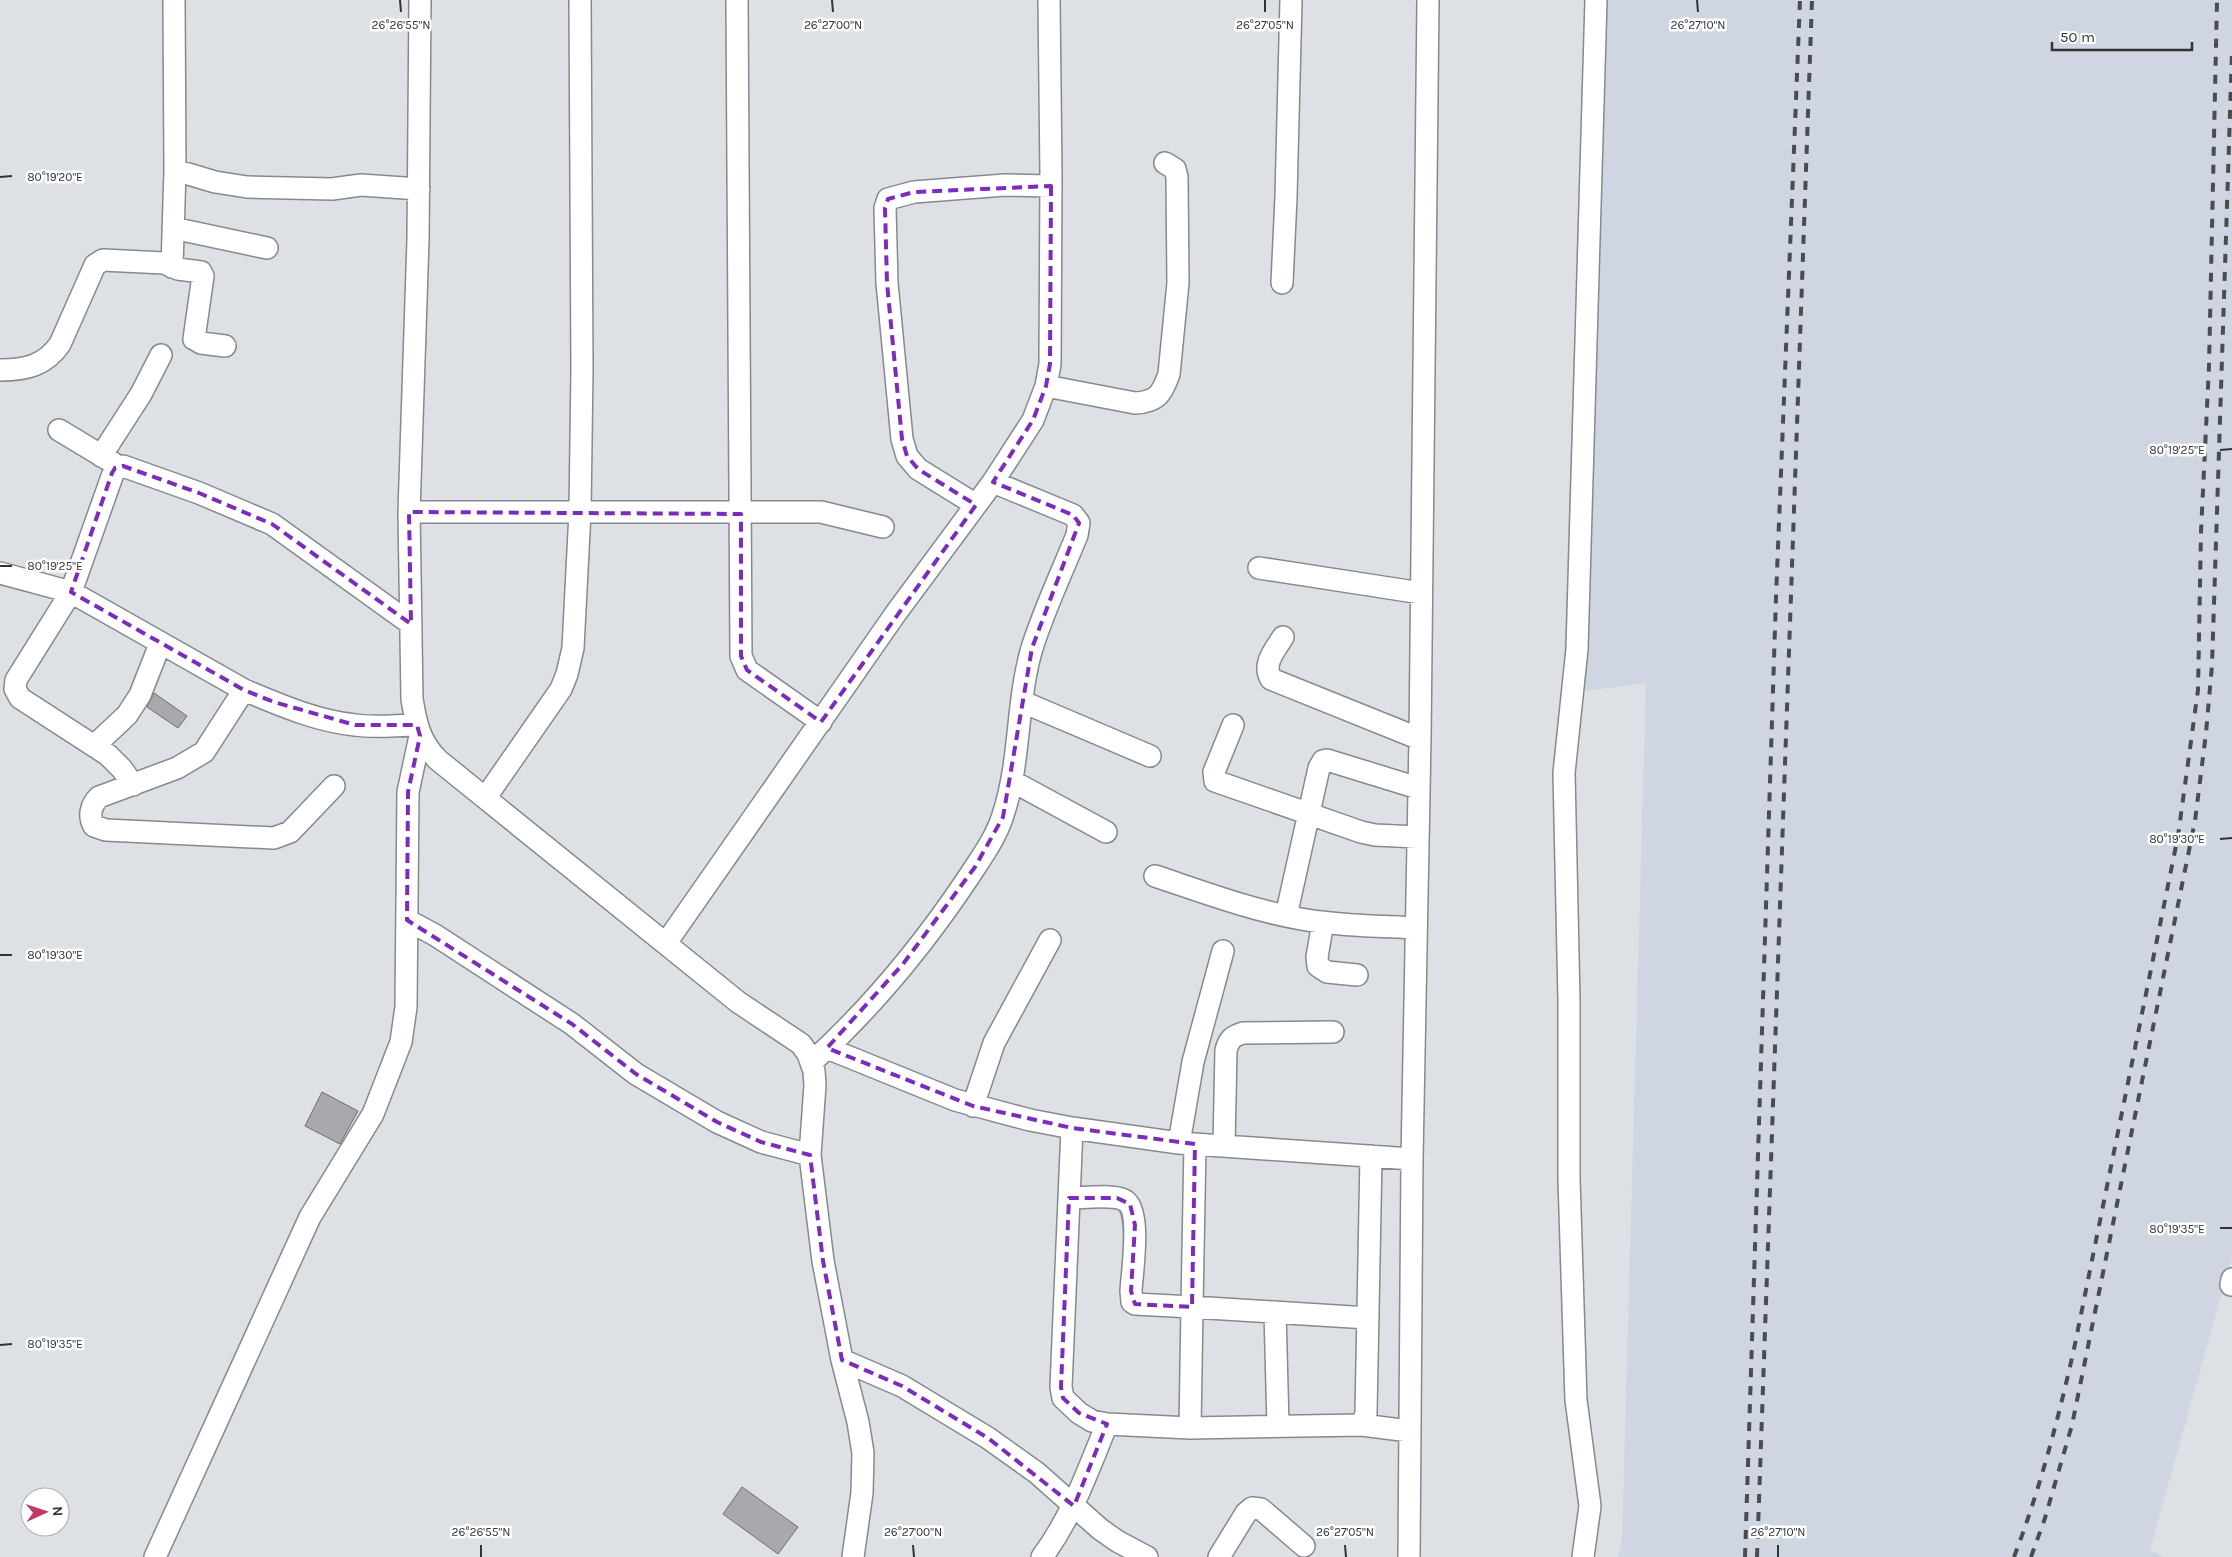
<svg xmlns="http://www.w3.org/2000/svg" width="2232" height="1557" font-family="Karla,sans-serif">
  <rect width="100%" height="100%" fill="#dde0e5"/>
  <!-- built -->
  <path fill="#cfd6e2" d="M 1585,0 L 2232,0 L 2232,1257 L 2150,1549 L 2163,1557 L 1618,1557 L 1622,1540 L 1646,683 L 1563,694 Z"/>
  <!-- building -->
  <path fill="#aba8ad" stroke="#706d72" d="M 154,693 L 187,716 L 178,728 L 147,707 Z
    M 322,1092 L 358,1111 L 340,1144 L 305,1126 Z
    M 742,1487 L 798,1527 L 778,1554 L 723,1514 Z"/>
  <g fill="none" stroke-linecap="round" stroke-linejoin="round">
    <defs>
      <path id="minor" d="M 420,0 L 418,240 L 409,512 L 412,699 C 416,724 420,742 438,760 L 738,1002 L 801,1044 L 808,1054 L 814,1071 L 815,1085 L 810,1155 L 823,1261 L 842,1360 L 858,1422 L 863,1453 L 862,1493 L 853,1557
        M 737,0 L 741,656 L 747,670 L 821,722
        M 175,170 L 215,182 L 247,187 L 332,189 L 361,185 L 419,189
        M 173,228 L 267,248
        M 172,267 L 175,170 L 174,0
        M 1282,283 L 1286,197 L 1291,0
        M 0,370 C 25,370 45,366 60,344 L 95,265 L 103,260 L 164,263 L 178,269 L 201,272 L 203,276 L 194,339 L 201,343 L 225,346
        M 1046,386 L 1135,403 C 1157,402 1162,394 1169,374 L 1178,283 L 1177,177 L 1175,169 L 1165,163
        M 59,430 L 112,462
        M 101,456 L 141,394 L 161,355
        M 976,505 L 918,469 L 907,456 L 902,439 L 887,283 L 885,208 L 888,199 L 914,192 L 1005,185 L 1051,186
        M 409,512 L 821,512 L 883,527
        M 1259,568 L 1421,593
        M 0,573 L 71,592 L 244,690 C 280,705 316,721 355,725 C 375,728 396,725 417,725
        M 1283,637 C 1275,650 1262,664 1271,679 L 1420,739
        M 244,690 L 204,752 L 177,768 L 99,797 C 91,805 88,816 94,826 L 106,830 L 274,838 L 290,832 L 334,786
        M 1023,702 L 1150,756
        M 1233,725 L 1214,772 L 1215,781 L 1361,832 L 1375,835 L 1417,837
        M 94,746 L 127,715 L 140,695 L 160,644
        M 1012,781 L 1106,832
        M 133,785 L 122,769 L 108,755 L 20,698 L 15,689 L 16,680 L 71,592 L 115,468 L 123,466 L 199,493 L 272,524 L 411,624
        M 486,797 L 561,689 L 567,674 L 573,648 L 580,512 L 582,369 L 580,0
        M 1155,876 C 1203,892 1251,910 1301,919 C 1339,926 1378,926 1416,928
        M 1286,916 L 1319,768 L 1323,761 L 1327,760 L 1418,788
        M 407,920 L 435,935 L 572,1024 L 636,1074 L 717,1122 L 761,1142 L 810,1155
        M 1323,922 L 1317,957 L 1318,966 L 1327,972 L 1357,975
        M 666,943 L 896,613 L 993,482 L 1033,420 L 1046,386 L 1050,364 L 1051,177 L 1049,0
        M 827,1048 L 955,1100 L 1030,1120 L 1072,1128 L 1179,1143 L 1412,1159
        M 812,1062 C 871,1008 924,944 968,878 C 981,858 996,838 1003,815 C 1021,761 1016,702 1032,648 C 1044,610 1062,572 1077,535 L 1079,523 L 1073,515 L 993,482
        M 973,1106 L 994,1043 L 1050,940
        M 1072,1128 L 1061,1387 L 1063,1398 L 1079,1413 L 1092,1421 L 1107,1424 L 1190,1428 L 1362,1425 L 1366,1413 L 1371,1156
        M 1179,1143 L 1193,1062 L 1223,951
        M 1195,1144 L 1192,1307 L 1368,1318
        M 1224,1146 L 1226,1050 C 1229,1039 1233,1036 1243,1033 L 1333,1032
        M 1069,1198 C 1083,1198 1113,1194 1124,1200 C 1142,1208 1132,1273 1131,1291 L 1132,1302 L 1135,1304 L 1192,1307 L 1190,1428
        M 2231,1285 L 2232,1279
        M 1275,1312 L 1278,1425
        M 842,1360 L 902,1386 L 988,1438 L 1037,1473 L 1100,1529 L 1117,1541 L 1147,1557
        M 1362,1425 L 1409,1431
        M 155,1557 L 310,1217 L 373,1114 L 401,1042 L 406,1007 L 408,792 L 420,736
        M 1042,1557 C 1072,1517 1088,1470 1107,1424
        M 1219,1557 L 1246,1513 L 1252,1508 L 1261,1509 L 1304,1546
        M 1409,1557 L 1412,1159 L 1420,739 L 1428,0
        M 1583,1557 L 1590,1506 L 1576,1400 L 1569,1179 L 1569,1000 L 1564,773 L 1577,649 L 1596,0"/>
    </defs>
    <!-- minor casing -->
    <use href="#minor" stroke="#86898e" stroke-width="24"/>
    <!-- minor -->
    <use href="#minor" stroke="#fff" stroke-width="21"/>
    <!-- rail -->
    <path stroke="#4a4c4e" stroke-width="4" stroke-dasharray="9 9" stroke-linecap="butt" d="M 1745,1557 L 1776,597 L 1800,0
      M 1757,1557 L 1812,0
      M 2014,1557 C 2040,1489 2058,1420 2074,1349 L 2178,836 L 2198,690 L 2201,532 L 2209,366 L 2217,0
      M 2031,1557 L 2045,1518 L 2072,1425 L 2195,821 L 2206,733 L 2212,665 L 2232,52"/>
  </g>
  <!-- marked area -->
  <path fill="none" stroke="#7b2cbf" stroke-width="4" stroke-dasharray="10 6" stroke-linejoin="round" d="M 1051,186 L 1050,364 L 1046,386 L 1033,420 L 993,482 L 1073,515 L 1079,523 L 1032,648 L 1003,817 L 975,867 L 903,964 L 827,1048 L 973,1106 L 1072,1128 L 1195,1144 L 1192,1307 L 1135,1304 L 1131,1291 L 1135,1225 L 1130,1204 L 1117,1198 L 1069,1198 L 1061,1387 L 1063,1398 L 1079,1413 L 1107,1424 L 1074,1506 L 988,1438 L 902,1386 L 842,1360 L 823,1261 L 810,1155 L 761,1142 L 717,1122 L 636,1074 L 572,1024 L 407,920 L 408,792 L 420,736 L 417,725 L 355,725 L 274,702 L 244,690 L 71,592 L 112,473 L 115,468 L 123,466 L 199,493 L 272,524 L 411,624 L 409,512 L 741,514 L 741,656 L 747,670 L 821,722 L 976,505 L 918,469 L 907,456 L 902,439 L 887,283 L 885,208 L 888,199 L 914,192 Z"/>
  <!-- ticks -->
  <path fill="none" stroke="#313335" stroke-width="2" d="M 400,0 L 401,12M 832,0 L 833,12M 1265,0 L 1265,12M 1697,0 L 1698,12M 0,177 L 12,176M 2220,450 L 2232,449M 0,566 L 12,566M 2220,839 L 2232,838M 0,955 L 12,955M 2220,1228 L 2232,1228M 0,1345 L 12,1344M 481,1545 L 481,1557M 913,1545 L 914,1557M 1345,1545 L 1346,1557M 1778,1545 L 1778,1557"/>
  <g font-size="12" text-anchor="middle" fill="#313335" stroke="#fff" stroke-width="5" stroke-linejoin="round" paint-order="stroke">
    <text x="401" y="29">26°26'55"N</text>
    <text x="833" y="29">26°27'00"N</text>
    <text x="1265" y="29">26°27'05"N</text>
    <text x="1698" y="29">26°27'10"N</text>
    <text x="55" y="181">80°19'20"E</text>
    <text x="2177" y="454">80°19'25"E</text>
    <text x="55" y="570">80°19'25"E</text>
    <text x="2177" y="843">80°19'30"E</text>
    <text x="55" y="959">80°19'30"E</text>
    <text x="2177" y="1233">80°19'35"E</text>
    <text x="55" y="1348">80°19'35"E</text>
    <text x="481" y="1536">26°26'55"N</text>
    <text x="913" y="1536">26°27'00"N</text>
    <text x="1345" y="1536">26°27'05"N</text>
    <text x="1778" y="1536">26°27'10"N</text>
  </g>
  <!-- north arrow -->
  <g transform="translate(45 1512) rotate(87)"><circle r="24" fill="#ffffff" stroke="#adadae"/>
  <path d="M0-4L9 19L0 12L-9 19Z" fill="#c43766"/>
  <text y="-8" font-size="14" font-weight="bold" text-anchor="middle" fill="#313335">N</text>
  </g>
  <!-- scale -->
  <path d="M2052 42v8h140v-8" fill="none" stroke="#313335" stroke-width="2.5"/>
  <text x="2060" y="42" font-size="15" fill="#313335" stroke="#ffffff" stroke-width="4" paint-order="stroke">50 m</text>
</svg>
